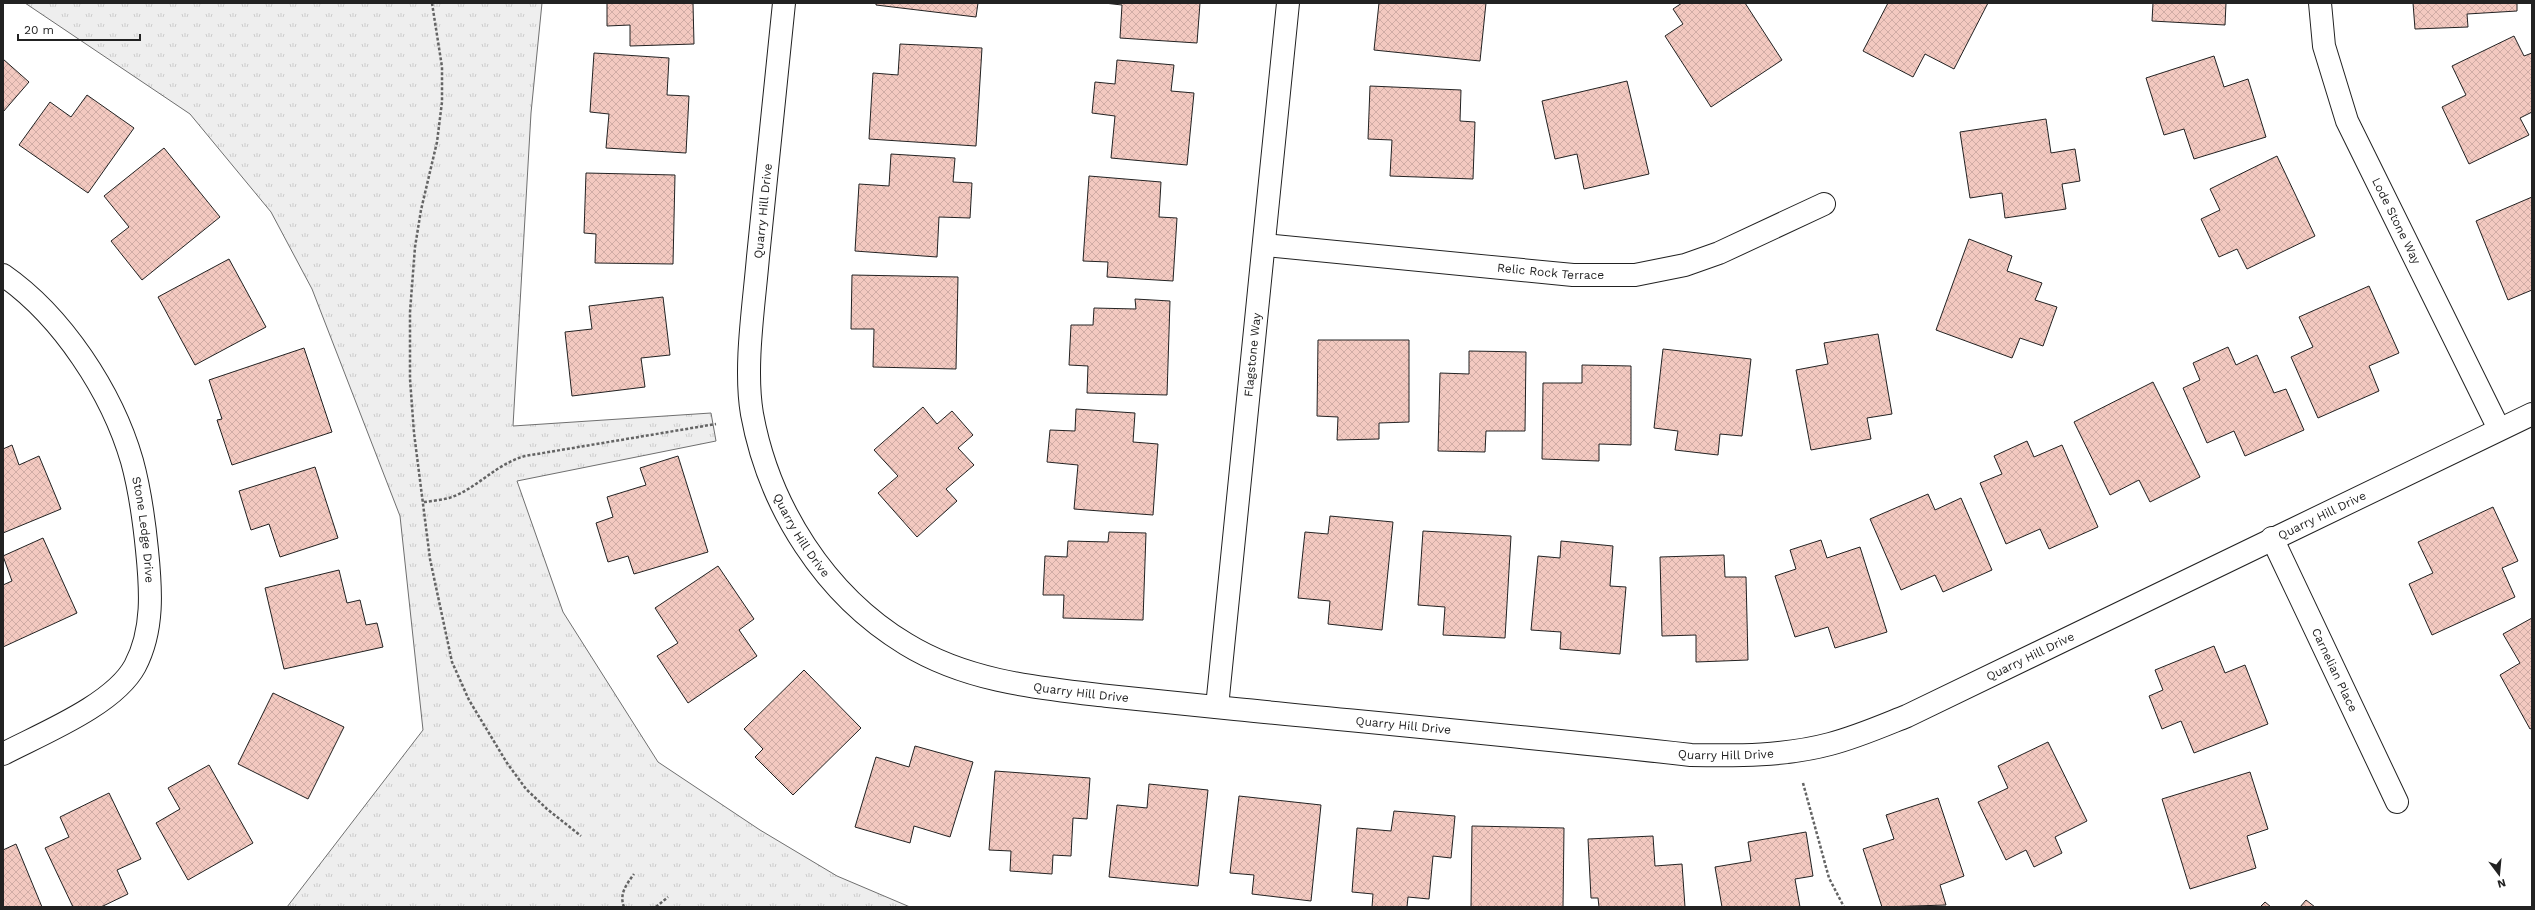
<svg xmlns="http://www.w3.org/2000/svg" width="2535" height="910" font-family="'Work Sans',sans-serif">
  <defs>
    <pattern id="grass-tufts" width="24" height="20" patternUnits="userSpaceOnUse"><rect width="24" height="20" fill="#eee"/><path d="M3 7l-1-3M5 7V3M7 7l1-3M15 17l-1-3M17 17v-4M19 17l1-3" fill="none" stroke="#ccc"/></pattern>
    <pattern id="building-cross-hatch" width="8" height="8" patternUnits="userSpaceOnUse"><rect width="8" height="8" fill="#f3c9c0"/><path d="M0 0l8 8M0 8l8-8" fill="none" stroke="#d0aca5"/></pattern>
  </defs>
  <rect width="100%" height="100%" fill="#fff"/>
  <!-- grass -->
  <path fill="url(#grass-tufts)" stroke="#6f6f6f" d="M 25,3 L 542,3 L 531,113 L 513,426 L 711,413 L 716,441 L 517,481 L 563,612 L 658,762 L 760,830 L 837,876 L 910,907 L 287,907 L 423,730 L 400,516 L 312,289 L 271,212 L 190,114 Z"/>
  <!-- building -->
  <path fill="url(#building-cross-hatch)" stroke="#222" d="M 607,3 L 693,3 L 694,44 L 630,46 L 630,25 L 607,26 Z
    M 876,3 L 978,3 L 976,17 L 876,5 Z
    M 1104,3 L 1200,3 L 1197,43 L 1120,38 L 1122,5 Z
    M 1379,3 L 1486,3 L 1480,61 L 1374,50 Z
    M 1682,3 L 1745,3 L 1782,60 L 1711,107 L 1665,36 L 1683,24 L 1673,9 Z
    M 1888,3 L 1988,3 L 1954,69 L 1925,54 L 1913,77 L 1863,51 Z
    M 2153,3 L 2226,3 L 2225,25 L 2152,21 Z
    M 2413,3 L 2517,3 L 2517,11 L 2467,14 L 2468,27 L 2415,29 Z
    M 2514,36 L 2524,56 L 2532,53 L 2532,112 L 2520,118 L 2529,135 L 2469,164 L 2442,107 L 2466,95 L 2452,66 Z
    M 900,44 L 982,48 L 976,146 L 869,139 L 873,73 L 898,75 Z
    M 594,53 L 669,58 L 667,95 L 689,96 L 686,153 L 606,148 L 609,114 L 590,112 Z
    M 2214,56 L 2224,87 L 2248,79 L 2266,137 L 2194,159 L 2184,129 L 2164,135 L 2146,78 Z
    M 3,59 L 29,82 L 3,112 Z
    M 1117,60 L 1174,65 L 1171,91 L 1194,93 L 1187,165 L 1111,158 L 1115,116 L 1092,113 L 1095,82 L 1115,84 Z
    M 1627,81 L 1649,174 L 1584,189 L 1577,154 L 1555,159 L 1542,101 Z
    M 1370,86 L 1461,90 L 1460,121 L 1475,122 L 1473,179 L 1390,176 L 1392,140 L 1368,139 Z
    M 87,95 L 134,128 L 88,193 L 19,145 L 50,102 L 71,117 Z
    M 2046,119 L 2051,153 L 2075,149 L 2080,181 L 2062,184 L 2066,209 L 2005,218 L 2002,193 L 1970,198 L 1960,132 Z
    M 164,148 L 220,217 L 142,280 L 111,241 L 129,227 L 104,196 Z
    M 891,154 L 955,158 L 953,182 L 972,183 L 970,218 L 939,217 L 937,257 L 855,251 L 859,184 L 889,186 Z
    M 2277,156 L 2315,236 L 2247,269 L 2237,249 L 2219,257 L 2201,219 L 2220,210 L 2210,189 Z
    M 586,173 L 675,175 L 673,264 L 595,263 L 596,234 L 584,233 Z
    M 1089,176 L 1161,182 L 1159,217 L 1177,218 L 1173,281 L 1107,277 L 1108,262 L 1083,261 Z
    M 2532,197 L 2532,290 L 2508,300 L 2476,221 Z
    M 1969,239 L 2012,256 L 2007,271 L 2042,283 L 2035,300 L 2057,307 L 2043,346 L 2020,338 L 2012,358 L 1936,330 Z
    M 229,259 L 266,327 L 195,365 L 158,297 Z
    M 852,275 L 958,277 L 956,369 L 873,367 L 874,329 L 851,329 Z
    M 2369,286 L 2399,353 L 2369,366 L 2379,391 L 2318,418 L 2291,357 L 2313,347 L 2299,317 Z
    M 663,297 L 670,355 L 641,358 L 645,387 L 572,396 L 565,332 L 592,329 L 589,306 Z
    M 1135,299 L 1170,301 L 1167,395 L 1087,393 L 1088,366 L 1069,365 L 1071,325 L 1093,325 L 1094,308 L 1136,309 Z
    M 1878,334 L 1892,414 L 1867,418 L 1871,439 L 1811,450 L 1796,370 L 1828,364 L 1824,343 Z
    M 1318,340 L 1409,340 L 1409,422 L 1379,423 L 1379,439 L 1337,440 L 1338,417 L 1317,416 Z
    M 2228,347 L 2236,365 L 2257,355 L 2274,393 L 2286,389 L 2304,430 L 2245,456 L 2234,431 L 2207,443 L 2183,388 L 2200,380 L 2193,363 Z
    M 304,348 L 332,432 L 232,465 L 217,420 L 222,419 L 209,380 Z
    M 1663,349 L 1751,359 L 1742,436 L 1720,434 L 1718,455 L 1675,450 L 1678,431 L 1654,428 Z
    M 1469,351 L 1526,352 L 1525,431 L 1486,431 L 1485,452 L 1438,451 L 1440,373 L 1469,374 Z
    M 1582,365 L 1631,366 L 1631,445 L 1599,444 L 1599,461 L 1542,459 L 1543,383 L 1582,383 Z
    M 2153,382 L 2200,477 L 2150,502 L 2139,480 L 2110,495 L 2074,422 Z
    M 923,407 L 937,424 L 952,411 L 973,435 L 958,448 L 974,465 L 946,489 L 957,501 L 917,537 L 878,493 L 898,476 L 874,450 Z
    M 1076,409 L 1135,413 L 1133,442 L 1158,444 L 1153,515 L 1074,509 L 1078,465 L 1047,462 L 1050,430 L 1075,431 Z
    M 2027,441 L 2034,457 L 2062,445 L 2098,527 L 2049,549 L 2040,529 L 2006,544 L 1980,483 L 2002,474 L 1994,456 Z
    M 12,445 L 19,465 L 39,456 L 61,509 L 3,533 L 3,449 Z
    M 678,456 L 708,552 L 634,574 L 628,556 L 608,562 L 596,523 L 613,517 L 607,497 L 646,485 L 640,468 Z
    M 315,467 L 338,538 L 280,557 L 269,524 L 251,530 L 239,491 Z
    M 1928,494 L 1935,510 L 1961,498 L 1992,570 L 1943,592 L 1935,575 L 1901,590 L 1870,519 Z
    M 2493,507 L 2518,561 L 2502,568 L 2515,597 L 2432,635 L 2409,584 L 2433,573 L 2418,542 Z
    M 1330,516 L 1393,522 L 1382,630 L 1328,624 L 1330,601 L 1298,598 L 1305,532 L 1328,534 Z
    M 1423,531 L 1511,536 L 1505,638 L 1443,635 L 1445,607 L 1418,605 Z
    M 1109,532 L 1146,533 L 1143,620 L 1063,618 L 1064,595 L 1043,595 L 1045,556 L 1067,557 L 1068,541 L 1108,542 Z
    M 43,538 L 77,613 L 3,647 L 3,585 L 12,581 L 3,556 Z
    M 1821,540 L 1827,558 L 1860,547 L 1887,632 L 1835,648 L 1828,627 L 1795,637 L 1775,576 L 1796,569 L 1790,550 Z
    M 1561,541 L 1613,546 L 1610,586 L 1626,587 L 1620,654 L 1560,649 L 1561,632 L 1531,630 L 1538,556 L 1560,558 Z
    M 1724,555 L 1725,577 L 1746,577 L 1748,660 L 1696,662 L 1696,635 L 1662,636 L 1660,557 Z
    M 718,566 L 754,619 L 739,630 L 757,656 L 688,703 L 657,656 L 678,643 L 655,608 Z
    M 339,570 L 347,603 L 360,600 L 366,625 L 377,623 L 383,647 L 284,669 L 265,588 Z
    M 2532,618 L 2532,728 L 2530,729 L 2500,675 L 2520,663 L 2503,634 Z
    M 2214,646 L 2225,673 L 2245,665 L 2268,724 L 2194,753 L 2181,721 L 2162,729 L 2149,696 L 2163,690 L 2155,670 Z
    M 804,670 L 861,728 L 793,795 L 755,757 L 763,749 L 744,729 Z
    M 273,693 L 344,727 L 308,799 L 238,764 Z
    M 2048,742 L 2087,821 L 2055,837 L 2062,853 L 2034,867 L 2026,850 L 2006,860 L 1978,802 L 2008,788 L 1998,766 Z
    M 915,746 L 973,762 L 950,837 L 914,826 L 910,843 L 855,827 L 876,757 L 909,767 Z
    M 209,765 L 253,843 L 188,880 L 156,823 L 180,809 L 168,788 Z
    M 995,771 L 1090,778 L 1087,819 L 1073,818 L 1071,856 L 1053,855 L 1052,874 L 1010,871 L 1011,851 L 989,850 Z
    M 2250,772 L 2268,829 L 2247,836 L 2256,868 L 2190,889 L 2162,799 Z
    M 1149,784 L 1208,790 L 1198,886 L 1109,877 L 1117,805 L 1147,808 Z
    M 109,793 L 141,859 L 117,870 L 128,894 L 101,907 L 73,907 L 45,848 L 69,837 L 60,817 Z
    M 1239,796 L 1321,805 L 1311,901 L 1252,894 L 1254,875 L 1230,873 Z
    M 1938,798 L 1964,876 L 1940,885 L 1946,905 L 1882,907 L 1863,849 L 1894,839 L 1886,815 Z
    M 1394,811 L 1455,816 L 1451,858 L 1433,856 L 1429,899 L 1408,897 L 1407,907 L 1372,907 L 1373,894 L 1352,892 L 1357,828 L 1391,831 Z
    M 1472,826 L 1564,828 L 1563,907 L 1471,907 Z
    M 1806,832 L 1813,876 L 1795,879 L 1800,907 L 1722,907 L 1715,867 L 1751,861 L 1748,842 Z
    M 1653,836 L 1655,866 L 1682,864 L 1685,907 L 1599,907 L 1598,898 L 1591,898 L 1588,839 Z
    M 16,844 L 42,907 L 3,907 L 3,850 Z
    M 2306,900 L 2315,907 L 2300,907 Z
    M 2265,902 L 2271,907 L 2260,907 Z"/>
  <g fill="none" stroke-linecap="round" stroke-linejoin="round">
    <defs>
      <g id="minor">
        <path id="s1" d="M 784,3 C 775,88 767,172 758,257 C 754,305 744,367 752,414 C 769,507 825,595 906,644 C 968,682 1039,688 1108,696 C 1151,700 1193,705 1235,709 C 1387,724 1540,738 1691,755 C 1738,756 1785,756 1830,744 C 1857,737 1882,726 1907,716 L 2532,414"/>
        <path id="s2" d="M 2320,3 L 2324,46 L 2347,121 L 2499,429"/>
        <path id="s3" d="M 1265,245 L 1573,275 L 1635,275 L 1685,265 L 1719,253 L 1824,204"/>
        <path id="s4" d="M 3,275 C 62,316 112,392 132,461 C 140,490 144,520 147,550 C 151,589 154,630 135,666 C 114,705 41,734 3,754"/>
        <path id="s5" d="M 2272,538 L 2397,802"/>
        <path id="s6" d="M 1217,707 L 1288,3"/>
      </g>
    </defs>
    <!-- minor casing -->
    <use href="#minor" stroke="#222" stroke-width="24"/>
    <!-- path -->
    <path stroke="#646464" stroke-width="2.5" stroke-dasharray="3 2" stroke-linecap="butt" d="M 432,3 L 442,67 L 442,102 L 437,142 L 421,210 L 415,247 L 410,312 L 410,379 L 414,433 L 430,559 L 452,662 L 469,700 L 507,763 L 526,789 L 547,809 L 581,836
      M 424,502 C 432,501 441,500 449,498 C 477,489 494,465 525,456 L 716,424
      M 1803,783 L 1829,878 L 1844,907
      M 624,907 C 619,894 626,885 634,874
      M 656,907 L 668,897"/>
    <!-- minor -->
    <use href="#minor" stroke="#fff" stroke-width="22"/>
  </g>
  <g text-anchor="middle" stroke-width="3" stroke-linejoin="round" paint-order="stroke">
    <!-- street labels -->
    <g font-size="12" fill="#222" stroke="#fff">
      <text transform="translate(763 211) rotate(-84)" y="4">Quarry Hill Drive</text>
      <text dy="4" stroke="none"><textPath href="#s2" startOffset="233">Lode Stone Way</textPath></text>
      <text dy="4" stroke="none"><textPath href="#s3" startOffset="287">Relic Rock Terrace</textPath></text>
      <text dy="4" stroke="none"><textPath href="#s6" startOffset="354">Flagstone Way</textPath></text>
      <text dy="4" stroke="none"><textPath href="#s1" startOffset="2177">Quarry Hill Drive</textPath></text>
      <text dy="4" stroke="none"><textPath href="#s4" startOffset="300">Stone Ledge Drive</textPath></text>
      <text dy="4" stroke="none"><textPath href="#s1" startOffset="545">Quarry Hill Drive</textPath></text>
      <text dy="4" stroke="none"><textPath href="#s1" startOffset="1853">Quarry Hill Drive</textPath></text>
      <text dy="4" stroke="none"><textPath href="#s5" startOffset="146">Carnelian Place</textPath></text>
      <text dy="4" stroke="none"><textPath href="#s1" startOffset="881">Quarry Hill Drive</textPath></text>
      <text dy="4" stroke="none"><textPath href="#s1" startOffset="1205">Quarry Hill Drive</textPath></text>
      <text dy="4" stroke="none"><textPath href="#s1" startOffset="1529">Quarry Hill Drive</textPath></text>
    </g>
  </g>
  <!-- border -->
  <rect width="2535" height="910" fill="none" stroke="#222222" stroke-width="8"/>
  <!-- north arrow -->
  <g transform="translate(2499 874) rotate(164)" stroke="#ffffff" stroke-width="3" paint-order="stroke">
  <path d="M0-3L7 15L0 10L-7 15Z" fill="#222222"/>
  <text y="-6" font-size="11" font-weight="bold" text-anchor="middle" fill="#222222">N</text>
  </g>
  <!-- scale -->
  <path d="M18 34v6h122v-6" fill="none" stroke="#222222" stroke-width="2"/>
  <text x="24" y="34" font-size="12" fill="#222222" stroke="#ffffff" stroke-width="3" paint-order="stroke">20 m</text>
</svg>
